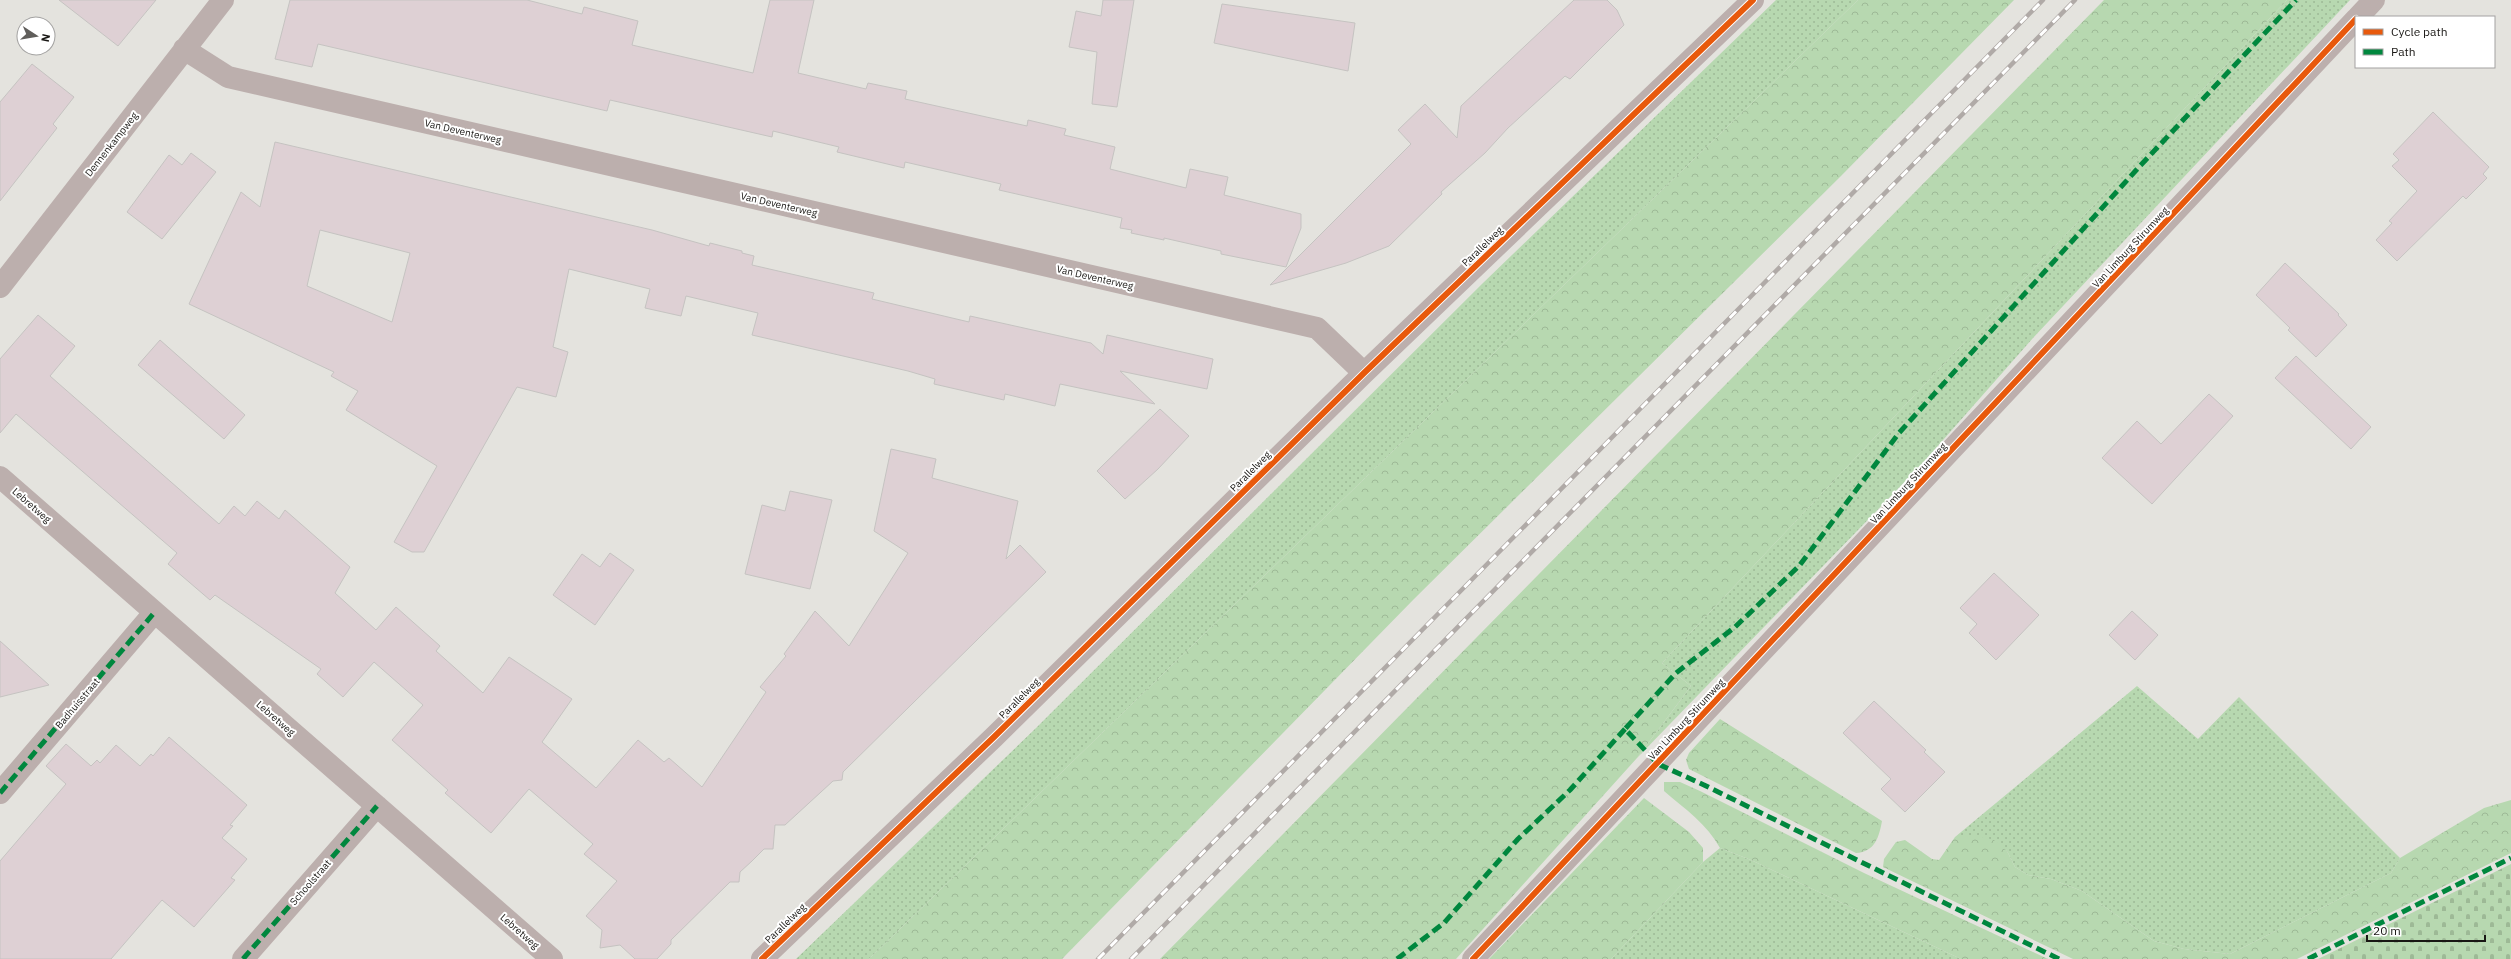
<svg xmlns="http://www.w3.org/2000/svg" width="2511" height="959" font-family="'IBM Plex Sans',sans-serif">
  <defs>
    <pattern id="grass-dots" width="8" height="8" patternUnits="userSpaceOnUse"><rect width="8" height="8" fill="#b7d8b0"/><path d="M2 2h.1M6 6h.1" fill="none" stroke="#9db996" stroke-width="1.8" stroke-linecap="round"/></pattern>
    <pattern id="forest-crowns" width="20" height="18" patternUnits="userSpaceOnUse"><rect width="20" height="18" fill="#b7d8b0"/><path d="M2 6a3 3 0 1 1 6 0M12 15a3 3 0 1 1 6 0" fill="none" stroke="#9db996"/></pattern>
    <pattern id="cemetery-stones" width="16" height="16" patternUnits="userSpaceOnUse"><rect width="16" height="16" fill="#b7d8b0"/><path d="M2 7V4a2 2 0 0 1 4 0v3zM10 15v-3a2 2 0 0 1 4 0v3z" fill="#9db996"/></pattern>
  </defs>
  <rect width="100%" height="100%" fill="#e4e3de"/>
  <!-- grass -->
  <path fill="url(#grass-dots)" d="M 1776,0 L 1858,0 L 869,959 L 796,959 L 1034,730 L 1483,283 Z
    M 2287,0 L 2350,0 L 2033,338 L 1921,465 L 1637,758 L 1691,686 L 1662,663 Z
    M 2137,686 L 2198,739 L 2239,697 L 2400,858 L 2391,873 L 2230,954 L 2184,949 L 2154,941 L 2082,891 L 2051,879 L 2028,875 L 2015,867 L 2007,851 L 1955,837 Z
    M 1720,848 L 1751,860 L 1961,959 L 1611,959 L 1703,862 Z"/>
  <!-- forest -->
  <path fill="url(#forest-crowns)" d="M 1858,0 L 2014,0 L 1841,176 L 1414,599 L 1062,959 L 869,959 Z
    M 2104,0 L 2287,0 L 1662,663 L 1691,686 L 1637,758 L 1456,959 L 1160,959 Z
    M 1720,719 L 1882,821 C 1879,837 1875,852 1856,853 L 1689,769 L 1686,760 L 1689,753 Z
    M 1664,782 L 1680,782 L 1700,791 L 1864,873 L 2048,959 L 1961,959 L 1751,860 L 1720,848 C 1707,824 1685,809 1664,791 Z
    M 1644,798 L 1689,832 L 1703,848 L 1703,862 L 1611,959 L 1489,959 Z
    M 2511,800 L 2511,853 L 2297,959 L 2073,959 L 1883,867 L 1884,859 L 1896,842 L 1905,840 L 1932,859 L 1939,860 L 1955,837 L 1974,835 L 1994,840 L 2007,851 L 2015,867 L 2028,875 L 2051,879 L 2082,891 L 2154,941 L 2184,949 L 2230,954 L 2391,873 L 2400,858 L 2484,808 Z"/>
  <!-- cemetery -->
  <path fill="url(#cemetery-stones)" d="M 2511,864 L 2511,959 L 2318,959 Z"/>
  <!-- building -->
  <path fill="#ded0d4" stroke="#c5c3c1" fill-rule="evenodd" d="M 59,0 L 156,0 L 118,46 Z
    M 290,0 L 527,0 L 582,14 L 584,7 L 638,21 L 632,45 L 753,73 L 770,0 L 814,0 L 798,73 L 866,89 L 868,83 L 907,91 L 905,99 L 1027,126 L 1028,120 L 1066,129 L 1064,135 L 1115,147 L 1110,169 L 1186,188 L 1190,169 L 1228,177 L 1224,195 L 1301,214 L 1301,228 L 1286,267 L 1221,254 L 1221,251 L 1164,238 L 1164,240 L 1131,233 L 1132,230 L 1120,228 L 1122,218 L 999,190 L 1001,184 L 905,162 L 904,168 L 837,152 L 839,147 L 773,131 L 772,137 L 610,100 L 607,111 L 318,44 L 312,67 L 275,59 Z
    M 1103,0 L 1134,0 L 1117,107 L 1092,104 L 1097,52 L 1069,47 L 1076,11 L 1101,16 Z
    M 1574,0 L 1607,0 L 1617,10 L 1624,25 L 1570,79 L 1565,76 L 1508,128 L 1485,153 L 1441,192 L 1442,194 L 1389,246 L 1346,263 L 1270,285 L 1411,144 L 1398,130 L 1425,104 L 1457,138 L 1461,106 Z
    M 1222,4 L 1355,23 L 1348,71 L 1214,43 Z
    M 32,64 L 74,97 L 53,124 L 57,128 L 0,201 L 0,102 Z
    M 2433,112 L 2489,167 L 2483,174 L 2487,178 L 2466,199 L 2463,196 L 2397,261 L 2376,240 L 2392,223 L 2389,221 L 2417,191 L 2392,166 L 2399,160 L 2393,154 Z
    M 275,142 L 652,230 L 709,246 L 710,243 L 742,251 L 742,253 L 754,256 L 752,265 L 874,293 L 872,299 L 969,322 L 970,316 L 1091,343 L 1103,354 L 1107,335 L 1213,359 L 1207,389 L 1120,371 L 1155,404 L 1060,384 L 1055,406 L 1005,394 L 1004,400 L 934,384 L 935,379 L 908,371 L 752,335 L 758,313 L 686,296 L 681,316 L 645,308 L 650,289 L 569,269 L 553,347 L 568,352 L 556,397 L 517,387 L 424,552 L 412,552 L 394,542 L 437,466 L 346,410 L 358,391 L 331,376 L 334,372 L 189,304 L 241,192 L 260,207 ZM 320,230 L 410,253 L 392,322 L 307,286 Z
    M 191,153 L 216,172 L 162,239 L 127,212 L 169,155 L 182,165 Z
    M 2285,263 L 2339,314 L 2338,315 L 2347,325 L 2316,357 L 2288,330 L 2290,328 L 2256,295 Z
    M 38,315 L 75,346 L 50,376 L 219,524 L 234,506 L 245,516 L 257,501 L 279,519 L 285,510 L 350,567 L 335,593 L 376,630 L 396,607 L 440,646 L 436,651 L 483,693 L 509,657 L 572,699 L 542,742 L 596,788 L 638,740 L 664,762 L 669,758 L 702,787 L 766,692 L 760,687 L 786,656 L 784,654 L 815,611 L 849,646 L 908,553 L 874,531 L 891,449 L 936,459 L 932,478 L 1018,501 L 1006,559 L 1020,545 L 1046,572 L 843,772 L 842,780 L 833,781 L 785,825 L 775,825 L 773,849 L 764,849 L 752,861 L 740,872 L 739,882 L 730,882 L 671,940 L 671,944 L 657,959 L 635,959 L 620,945 L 600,948 L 602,930 L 586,916 L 617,881 L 584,854 L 593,844 L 529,789 L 491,833 L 445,793 L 448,790 L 392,740 L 423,705 L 374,662 L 343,697 L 317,674 L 321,669 L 215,595 L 210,600 L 168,564 L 177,553 L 16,414 L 0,433 L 0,359 Z
    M 160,340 L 245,415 L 224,439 L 138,365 Z
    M 2296,356 L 2371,427 L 2351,449 L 2275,378 Z
    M 2209,394 L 2233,416 L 2152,504 L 2102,458 L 2137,421 L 2161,444 Z
    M 1160,409 L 1189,436 L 1158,469 L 1125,499 L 1097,471 Z
    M 790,491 L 832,500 L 810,589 L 745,574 L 762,505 L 785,511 Z
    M 610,553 L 634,570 L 595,625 L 553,595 L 582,554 L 600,567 Z
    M 1994,573 L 2039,615 L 1996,660 L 1969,633 L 1977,624 L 1960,608 Z
    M 2132,611 L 2158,635 L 2135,660 L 2109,635 Z
    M 0,641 L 49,685 L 0,697 Z
    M 1874,701 L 1926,750 L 1924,752 L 1945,772 L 1905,812 L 1881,789 L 1891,779 L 1843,733 Z
    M 169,737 L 247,805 L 230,825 L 233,826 L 222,838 L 247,859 L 231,878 L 235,880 L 194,927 L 162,900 L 111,959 L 0,959 L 0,861 L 66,784 L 46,766 L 66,744 L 91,766 L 97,760 L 100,763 L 116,745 L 140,766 L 151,754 L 153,756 Z"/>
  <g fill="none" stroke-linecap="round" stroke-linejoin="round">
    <!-- street -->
    <path stroke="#bcafad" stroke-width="22" d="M 2358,17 L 2374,0
      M 184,49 L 228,77 L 1317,328 L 1364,373
      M 0,287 L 223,0
      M 0,477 L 552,959
      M 0,793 L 154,613
      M 243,959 L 377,806
      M 762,959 L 994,737 L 1364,373 L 1753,0
      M 1473,959 L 2356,19"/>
    <defs>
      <path id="rail" d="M 1098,959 L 2043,0
        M 1131,959 L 2075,0"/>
    </defs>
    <!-- rail casing -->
    <use href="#rail" stroke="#b0aaa7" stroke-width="4.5"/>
    <!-- rail -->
    <use href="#rail" stroke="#fff" stroke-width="3" stroke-dasharray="9" stroke-linecap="butt"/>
    <!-- quiet -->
    <path stroke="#00873e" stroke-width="5" stroke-dasharray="10 5" stroke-linecap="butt" d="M 0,793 L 154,613
      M 243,959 L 377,806
      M 1397,959 L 1444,923 L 1518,839 L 1570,790 L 1625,729
      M 2059,959 L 1704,785 L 1658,764 L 1625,729 L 1676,673 L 1735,627 L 1799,566 L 1899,433 L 2139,167 L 2296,0
      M 2308,959 L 2511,858"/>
    <defs>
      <path id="cycleway" d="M 762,959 L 994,737 L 1364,373 L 1753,0
        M 1473,959 L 2356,19"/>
    </defs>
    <!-- cycleway casing -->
    <use href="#cycleway" stroke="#fff" stroke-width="8"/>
    <!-- cycleway -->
    <use href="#cycleway" stroke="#e8590c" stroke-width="6"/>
  </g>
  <g text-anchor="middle" stroke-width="4" stroke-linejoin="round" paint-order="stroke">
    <!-- street labels -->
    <g font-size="10" fill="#191714" stroke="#fff">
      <text transform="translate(463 131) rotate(13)" y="4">Van Deventerweg</text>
      <text transform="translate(111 144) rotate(-52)" y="4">Dennenkampweg</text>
      <text transform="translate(779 204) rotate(13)" y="4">Van Deventerweg</text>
      <text transform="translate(1482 246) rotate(-44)" y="4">Parallelweg</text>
      <text transform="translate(2130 247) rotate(-47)" y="4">Van Limburg Stirumweg</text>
      <text transform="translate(1095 277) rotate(13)" y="4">Van Deventerweg</text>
      <text transform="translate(1250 471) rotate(-45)" y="4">Parallelweg</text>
      <text transform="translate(1908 483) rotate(-47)" y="4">Van Limburg Stirumweg</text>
      <text transform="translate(32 505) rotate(41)" y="4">Lebretweg</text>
      <text transform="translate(1019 698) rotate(-45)" y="4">Parallelweg</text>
      <text transform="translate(77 703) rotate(-50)" y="4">Badhuisstraat</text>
      <text transform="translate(276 718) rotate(41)" y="4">Lebretweg</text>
      <text transform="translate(1686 719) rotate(-47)" y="4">Van Limburg Stirumweg</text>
      <text transform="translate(310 882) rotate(-49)" y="4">Schoolstraat</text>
      <text transform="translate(785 923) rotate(-44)" y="4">Parallelweg</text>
      <text transform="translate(520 931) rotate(41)" y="4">Lebretweg</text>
    </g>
  </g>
  <!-- legend -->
  <rect x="2355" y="16" width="140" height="52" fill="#ffffff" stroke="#a3a2a1"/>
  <rect x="2363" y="29" width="20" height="6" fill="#e8590c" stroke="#a3a2a1"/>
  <text x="2391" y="36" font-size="12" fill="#191714">Cycle path</text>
  <rect x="2363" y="49" width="20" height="6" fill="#00873e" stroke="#a3a2a1"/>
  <text x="2391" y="56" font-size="12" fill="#191714">Path</text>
  <!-- north arrow -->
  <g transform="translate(36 36) rotate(102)"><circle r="19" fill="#ffffff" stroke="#a3a2a1"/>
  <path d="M0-3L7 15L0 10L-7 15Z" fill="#605e5b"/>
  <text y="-6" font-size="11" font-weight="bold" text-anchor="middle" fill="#191714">N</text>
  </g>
  <!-- scale -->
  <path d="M2367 935v6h118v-6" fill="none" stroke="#191714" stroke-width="2"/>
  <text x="2373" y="935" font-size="12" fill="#191714" stroke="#ffffff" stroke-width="3" paint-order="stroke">20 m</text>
</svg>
